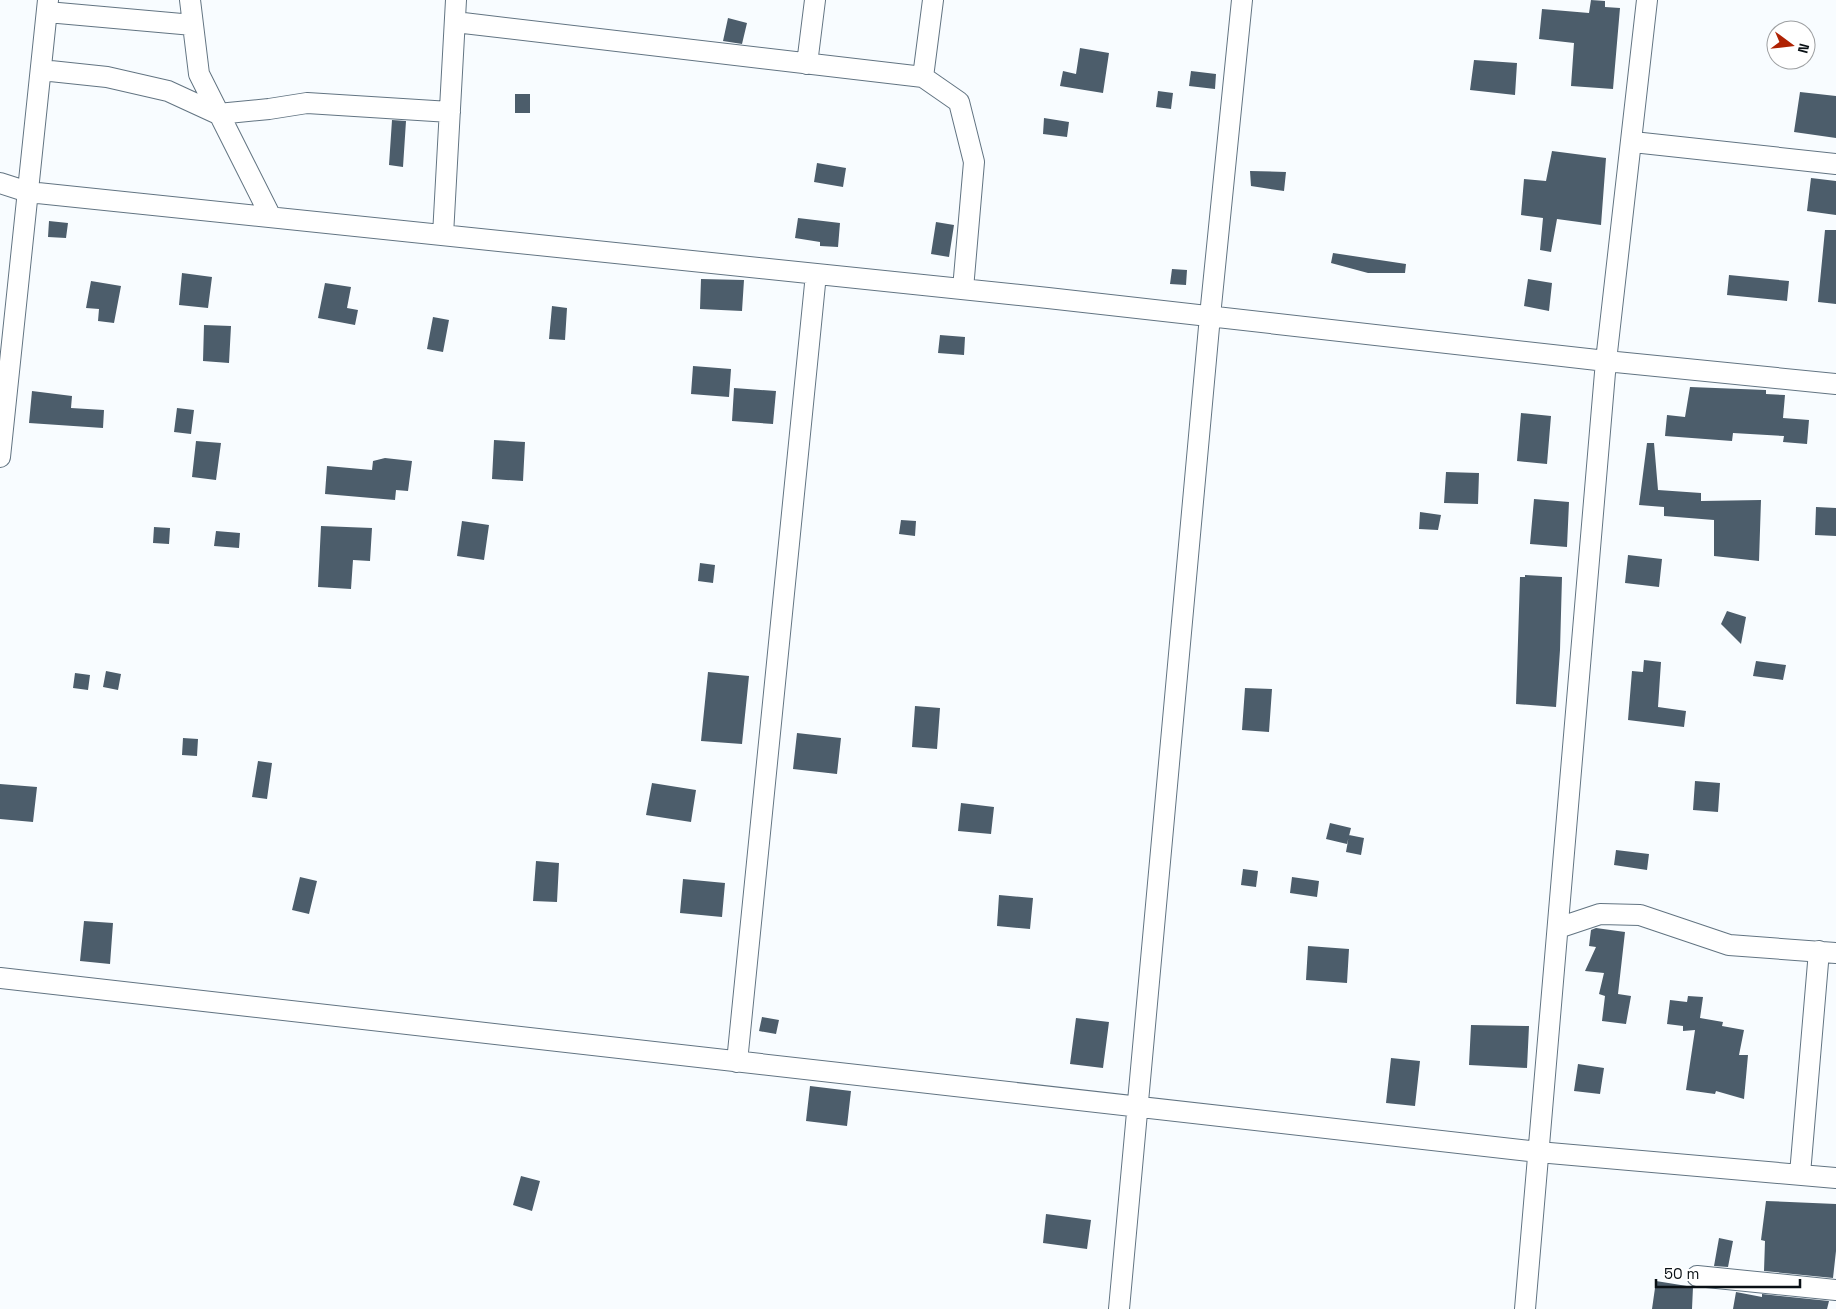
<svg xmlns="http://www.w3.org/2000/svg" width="1836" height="1309" font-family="'Space Grotesk',sans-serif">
  <rect width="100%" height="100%" fill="#f8fcff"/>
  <!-- building -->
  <path fill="#4c5d6b" d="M 1591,0 L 1605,1 L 1605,7 L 1620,8 L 1613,89 L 1571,86 L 1574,43 L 1539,39 L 1542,9 L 1589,13 Z
    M 728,18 L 747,23 L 742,44 L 723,41 Z
    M 1080,48 L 1109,53 L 1103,93 L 1060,86 L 1063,71 L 1076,74 Z
    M 1474,60 L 1517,63 L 1515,95 L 1470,90 Z
    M 1191,71 L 1216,74 L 1215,89 L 1189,86 Z
    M 1158,91 L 1173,93 L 1171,109 L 1156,107 Z
    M 1800,92 L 1836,96 L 1836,138 L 1794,132 Z
    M 515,94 L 530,94 L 530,113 L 515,113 Z
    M 1044,118 L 1069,122 L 1067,137 L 1043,134 Z
    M 392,120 L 406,121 L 403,167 L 389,165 Z
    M 1552,151 L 1606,158 L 1601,225 L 1557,219 L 1551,252 L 1540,250 L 1543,218 L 1521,215 L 1524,179 L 1546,181 Z
    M 817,163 L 846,168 L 843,187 L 814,182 Z
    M 1250,171 L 1286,172 L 1284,191 L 1251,186 Z
    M 1811,178 L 1836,181 L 1836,215 L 1807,211 Z
    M 798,218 L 840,223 L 838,247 L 820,246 L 820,242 L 795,238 Z
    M 49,221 L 68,223 L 66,238 L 48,237 Z
    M 936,222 L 954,225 L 949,257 L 931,254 Z
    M 1825,230 L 1836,230 L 1836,304 L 1818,302 Z
    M 1333,253 L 1406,264 L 1405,273 L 1368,273 L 1331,263 Z
    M 1172,269 L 1187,270 L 1186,285 L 1170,284 Z
    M 182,273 L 212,277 L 208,308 L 179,305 Z
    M 1729,275 L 1789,281 L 1787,301 L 1727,295 Z
    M 701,279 L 744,280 L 742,311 L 700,309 Z
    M 1528,279 L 1552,283 L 1549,311 L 1524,306 Z
    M 91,281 L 121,286 L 114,323 L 98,321 L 99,309 L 86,308 Z
    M 325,283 L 351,287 L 347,308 L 358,310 L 355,325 L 318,318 Z
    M 552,306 L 567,308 L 565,340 L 549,339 Z
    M 433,317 L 449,320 L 443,352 L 427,349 Z
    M 204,325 L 231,326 L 229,363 L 203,361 Z
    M 940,335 L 965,337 L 964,355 L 938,353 Z
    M 693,366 L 731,369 L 729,397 L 691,394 Z
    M 1690,387 L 1766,390 L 1766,394 L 1785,395 L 1783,418 L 1809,420 L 1807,444 L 1783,442 L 1784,436 L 1733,433 L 1732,441 L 1665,436 L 1667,415 L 1685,417 Z
    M 734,388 L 776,391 L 773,424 L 732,421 Z
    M 32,391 L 72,396 L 71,408 L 104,410 L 103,428 L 29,423 Z
    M 177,408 L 194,410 L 191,434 L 174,432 Z
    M 1521,413 L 1551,416 L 1547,464 L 1517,461 Z
    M 494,440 L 525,442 L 523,481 L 492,479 Z
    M 196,441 L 221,443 L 216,480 L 192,477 Z
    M 1647,443 L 1654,443 L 1658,490 L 1701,493 L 1701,501 L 1761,500 L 1759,561 L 1714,556 L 1714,520 L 1664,516 L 1664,507 L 1639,505 Z
    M 385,458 L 412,461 L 408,491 L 396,490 L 395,500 L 325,494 L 327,466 L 372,470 L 373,461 Z
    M 1446,472 L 1479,473 L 1478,504 L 1444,503 Z
    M 1534,499 L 1569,502 L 1567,547 L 1530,544 Z
    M 1816,507 L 1836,508 L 1836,536 L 1815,535 Z
    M 1420,512 L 1441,515 L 1438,530 L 1419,529 Z
    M 901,520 L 916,521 L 915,536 L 899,534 Z
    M 462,521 L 489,525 L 484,560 L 457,556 Z
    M 321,526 L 372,528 L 370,561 L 353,560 L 351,589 L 318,587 Z
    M 154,527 L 170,528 L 169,544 L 153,543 Z
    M 216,531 L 240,533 L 239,548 L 214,546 Z
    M 1628,555 L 1662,559 L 1659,587 L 1625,583 Z
    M 700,563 L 715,565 L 713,583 L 698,581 Z
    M 1525,575 L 1562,577 L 1560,650 L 1556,707 L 1516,704 L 1520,577 L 1525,577 Z
    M 1727,611 L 1746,617 L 1741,644 L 1721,624 Z
    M 1644,660 L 1661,662 L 1658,707 L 1686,711 L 1684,727 L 1628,720 L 1632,671 L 1643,672 Z
    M 1756,661 L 1786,665 L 1783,680 L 1753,676 Z
    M 106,671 L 121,674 L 118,690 L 103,687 Z
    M 708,672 L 749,676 L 742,744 L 701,741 Z
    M 75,673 L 90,675 L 88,690 L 73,688 Z
    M 1245,688 L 1272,689 L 1269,732 L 1242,730 Z
    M 915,706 L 940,708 L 937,749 L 912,747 Z
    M 797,733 L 841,738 L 837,774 L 793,769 Z
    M 183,738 L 198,739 L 197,756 L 182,755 Z
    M 258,761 L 272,763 L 267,799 L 252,797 Z
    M 1695,781 L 1720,783 L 1718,812 L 1693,810 Z
    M 652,783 L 696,790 L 691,822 L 646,815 Z
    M 0,784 L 37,787 L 33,822 L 0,819 Z
    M 961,803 L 994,807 L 991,834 L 958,831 Z
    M 1330,823 L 1351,828 L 1347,844 L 1326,839 Z
    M 1349,835 L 1364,838 L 1361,855 L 1346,852 Z
    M 1616,850 L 1649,854 L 1647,870 L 1614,865 Z
    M 536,861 L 559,863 L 557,902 L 533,901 Z
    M 1243,869 L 1258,871 L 1256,887 L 1241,885 Z
    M 300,877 L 317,881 L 309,914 L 292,910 Z
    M 1292,877 L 1319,881 L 1317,897 L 1290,893 Z
    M 683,879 L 725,883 L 722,917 L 680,913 Z
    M 999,895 L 1033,898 L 1030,929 L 997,926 Z
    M 84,921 L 113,923 L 110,964 L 80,961 Z
    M 1596,928 L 1625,932 L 1618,994 L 1631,996 L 1626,1024 L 1602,1021 L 1605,996 L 1599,994 L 1604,973 L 1585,971 L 1596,947 L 1589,946 L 1591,930 Z
    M 1308,946 L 1349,949 L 1347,983 L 1306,980 Z
    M 1688,996 L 1703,997 L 1700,1018 L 1723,1022 L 1722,1026 L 1744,1030 L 1739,1055 L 1748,1055 L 1744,1099 L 1716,1091 L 1715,1094 L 1686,1090 L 1695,1030 L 1683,1031 L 1683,1026 L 1667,1024 L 1670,1000 L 1687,1002 Z
    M 762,1017 L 779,1020 L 776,1034 L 759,1031 Z
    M 1076,1018 L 1109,1022 L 1103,1068 L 1070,1064 Z
    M 1471,1025 L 1529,1026 L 1527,1068 L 1469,1065 Z
    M 1391,1058 L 1420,1061 L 1415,1106 L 1386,1103 Z
    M 1578,1064 L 1604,1068 L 1600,1094 L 1574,1091 Z
    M 810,1086 L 851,1091 L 847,1126 L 806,1121 Z
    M 521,1176 L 540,1181 L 532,1211 L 513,1205 Z
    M 1766,1201 L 1836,1204 L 1836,1251 L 1833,1278 L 1764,1271 L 1765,1241 L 1761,1240 Z
    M 1046,1214 L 1091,1220 L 1087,1249 L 1043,1243 Z
    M 1719,1238 L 1733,1241 L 1728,1267 L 1714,1266 Z
    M 1656,1281 L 1693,1287 L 1692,1309 L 1652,1309 Z
    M 1736,1292 L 1762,1297 L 1762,1294 L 1829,1301 L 1827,1309 L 1733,1309 Z"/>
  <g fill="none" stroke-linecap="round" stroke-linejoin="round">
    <defs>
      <path id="minor" d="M 190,0 L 199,74 L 271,217
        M 933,0 L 923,77 L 959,102 L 974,162 L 963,289
        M 47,12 L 193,25
        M 455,22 L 923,77
        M 807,64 L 815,0
        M 41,70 L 107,77 L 168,91 L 218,114 L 269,109 L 307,103 L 450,112
        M 1633,142 L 1836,164
        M 0,183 L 28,192 L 1048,298 L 1606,361 L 1836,384
        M 443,235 L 456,0
        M 0,457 L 48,0
        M 1558,928 L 1600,914 L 1640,915 L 1729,945 L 1836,953
        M 0,978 L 1538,1152 L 1836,1178
        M 737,1062 L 816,274
        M 1800,1174 L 1819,951
        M 1697,1276 L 1836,1290
        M 1119,1309 L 1210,316 L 1242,0
        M 1525,1309 L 1606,361 L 1647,0"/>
    </defs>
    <!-- minor casing -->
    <use href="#minor" stroke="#627482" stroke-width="22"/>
    <!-- minor -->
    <use href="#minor" stroke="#fff" stroke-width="20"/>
  </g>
  <!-- north arrow -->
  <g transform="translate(1791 45) rotate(105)"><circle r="24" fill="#ffffff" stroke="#9d9fa1"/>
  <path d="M0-4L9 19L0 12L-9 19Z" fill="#af2203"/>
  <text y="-8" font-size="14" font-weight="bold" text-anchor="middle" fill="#091015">N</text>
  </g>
  <!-- scale -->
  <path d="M1656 1279v8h144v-8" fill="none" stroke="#091015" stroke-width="2.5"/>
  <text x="1664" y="1279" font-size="15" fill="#091015" stroke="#ffffff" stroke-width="4" paint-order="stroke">50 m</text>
</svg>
